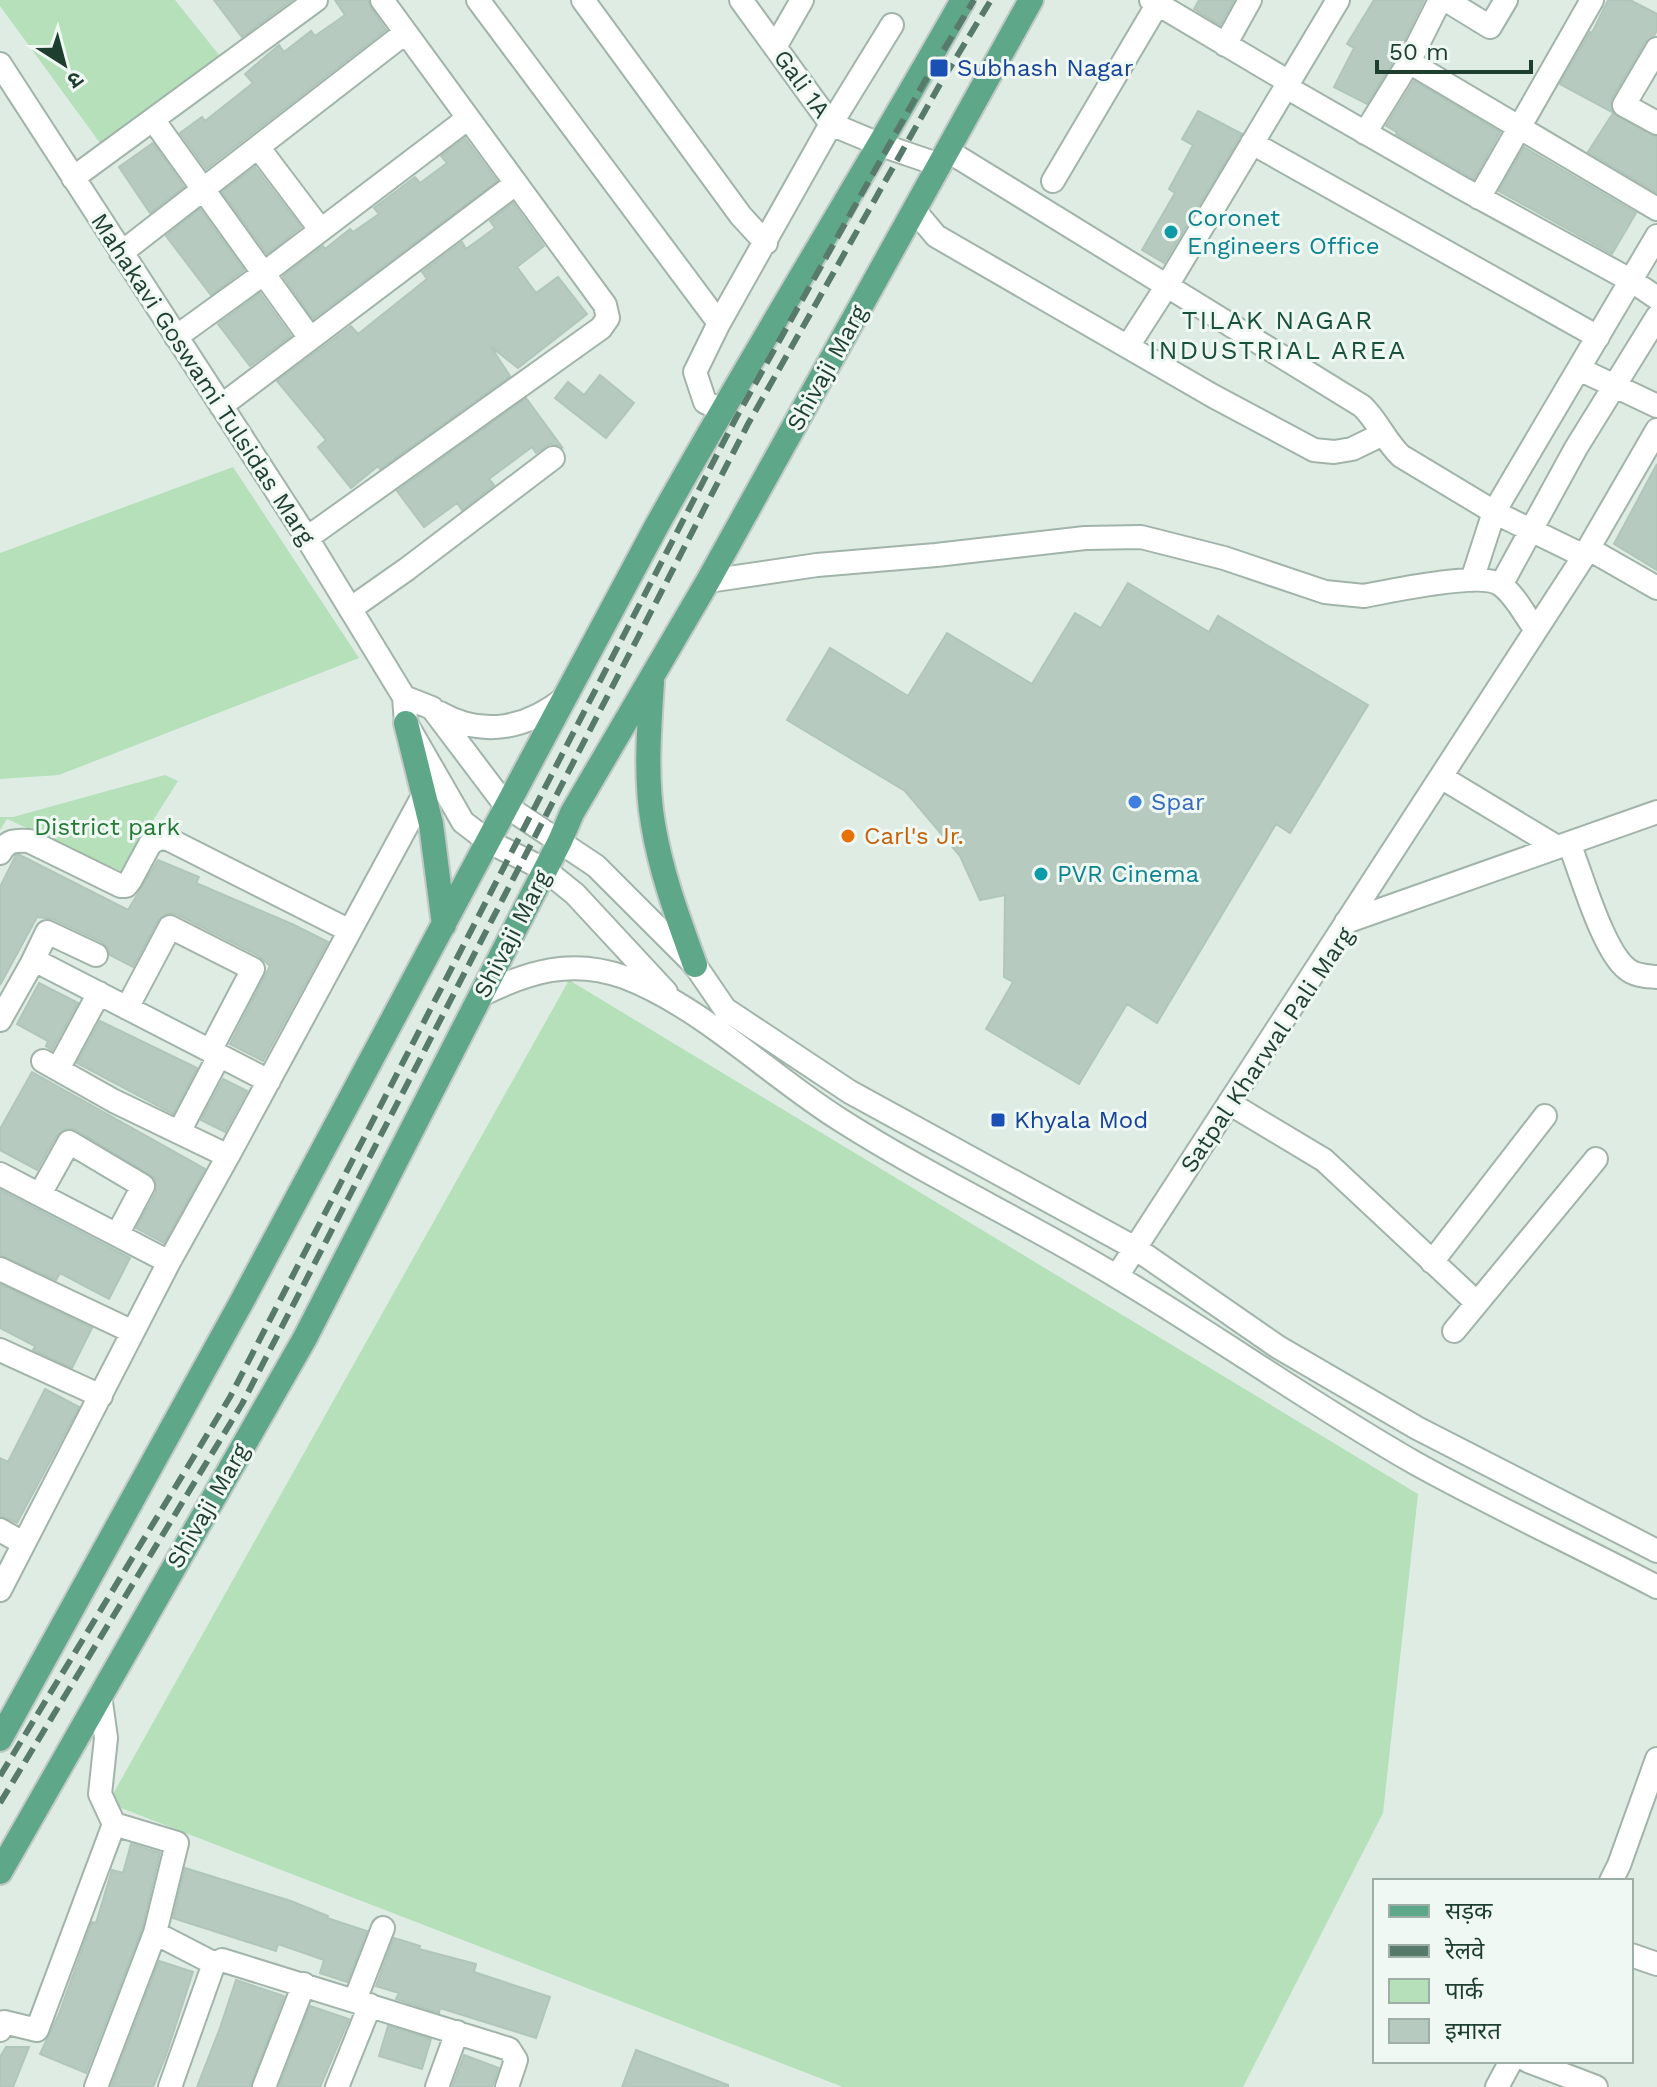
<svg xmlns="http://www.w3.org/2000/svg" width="1657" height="2087" font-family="'Work Sans','Noto Sans Devanagari',sans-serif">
  <rect width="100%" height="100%" fill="#dfece4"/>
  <!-- green -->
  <path fill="#b5e0ba" d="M 0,0 L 175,0 L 228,66 L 108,154 L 0,6 Z
    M 233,467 L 359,658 L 59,775 L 0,779 L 0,553 Z
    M 165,775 L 178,781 L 121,871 L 7,819 L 0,830 L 0,817 L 13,817 Z
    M 569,980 L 1418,1494 L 1383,1813 L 1243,2087 L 843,2087 L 108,1803 Z"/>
  <!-- building -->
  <path fill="#b7cabf" stroke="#b1c6ba" stroke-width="2" d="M 214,0 L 292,0 L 242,37 Z
    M 335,0 L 368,0 L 371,8 L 386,30 L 206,169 L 180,133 L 202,117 L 205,121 L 253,83 L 245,74 L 279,45 L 284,52 L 311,31 L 315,36 L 345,15 Z
    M 1199,0 L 1234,0 L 1220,25 L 1194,9 Z
    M 1374,0 L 1424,0 L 1397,55 L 1367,104 L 1334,87 L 1354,48 L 1347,44 Z
    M 1608,0 L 1630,0 L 1657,14 L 1657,30 L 1654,36 L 1645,42 L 1612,98 L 1612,112 L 1560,84 L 1590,32 L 1592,33 Z
    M 1414,81 L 1500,132 L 1474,179 L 1396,134 L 1397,132 L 1386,126 Z
    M 1198,111 L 1242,134 L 1164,263 L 1142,250 L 1175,193 L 1169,189 L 1193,145 L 1182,139 Z
    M 1613,113 L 1657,137 L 1657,193 L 1588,152 Z
    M 465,138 L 497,181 L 313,319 L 283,276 L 323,246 L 325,249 L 350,229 L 353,232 L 379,214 L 374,208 L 415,177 L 420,183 L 447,163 L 441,156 Z
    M 153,143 L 184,187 L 150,213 L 119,167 Z
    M 1524,147 L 1636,213 L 1612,254 L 1499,191 Z
    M 255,167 L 301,227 L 267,254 L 222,192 Z
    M 513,203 L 544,246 L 517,267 L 536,293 L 558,277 L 587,314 L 518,368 L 491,347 L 510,376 L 380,469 L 378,466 L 351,488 L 318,447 L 326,440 L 277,381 L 351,326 L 358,334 L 427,279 L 422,272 L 462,242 L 466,249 L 495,228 L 490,221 Z
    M 200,209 L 244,270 L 211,295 L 166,236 Z
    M 260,293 L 291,336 L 250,366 L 218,324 Z
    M 600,375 L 634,403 L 606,438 L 555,398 L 568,382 L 584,395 Z
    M 526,398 L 562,447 L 550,444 L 536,453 L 532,447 L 489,479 L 494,485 L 462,510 L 457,503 L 424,527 L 397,491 Z
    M 1657,464 L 1657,570 L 1614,544 Z
    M 1128,583 L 1209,632 L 1218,616 L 1368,705 L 1290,833 L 1276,824 L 1157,1023 L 1127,1004 L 1079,1084 L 986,1029 L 1013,982 L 1004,977 L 1005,895 L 980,900 L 960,856 L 905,791 L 787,720 L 830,648 L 908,696 L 947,633 L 1032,684 L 1075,613 L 1101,628 Z
    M 16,855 L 20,855 L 128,910 L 158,860 L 199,877 L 196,883 L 292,924 L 328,942 L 263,1061 L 230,1044 L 270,966 L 259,956 L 176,914 L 169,913 L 158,920 L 133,967 L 110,955 L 108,948 L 102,942 L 53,919 L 37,917 L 0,985 L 0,887 Z
    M 39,983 L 78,1003 L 52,1050 L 46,1046 L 48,1041 L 17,1024 Z
    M 100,1021 L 197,1068 L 173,1114 L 77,1063 Z
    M 32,1072 L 205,1169 L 164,1243 L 136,1228 L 156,1192 L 155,1178 L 76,1130 L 68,1128 L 57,1135 L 37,1170 L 0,1150 L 0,1129 Z
    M 223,1079 L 247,1091 L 225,1132 L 201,1120 Z
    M 0,1190 L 130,1258 L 109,1299 L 60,1273 L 56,1280 L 0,1255 Z
    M 0,1284 L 92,1328 L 72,1368 L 33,1350 L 35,1346 L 0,1328 Z
    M 45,1389 L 79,1407 L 17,1523 L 0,1516 L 0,1458 L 8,1462 Z
    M 131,1844 L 160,1853 L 142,1929 L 86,2073 L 40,2054 L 59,2014 L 92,1922 L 96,1923 L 112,1870 L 123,1873 Z
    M 185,1868 L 291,1901 L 328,1916 L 327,1918 L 367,1931 L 347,1982 L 320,1973 L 324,1960 L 278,1944 L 276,1951 L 173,1918 Z
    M 394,1938 L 420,1946 L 419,1949 L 476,1964 L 474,1972 L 550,1997 L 536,2038 L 440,2008 L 439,2013 L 396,1999 L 399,1993 L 376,1986 Z
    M 159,1961 L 193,1972 L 166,2055 L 153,2087 L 111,2087 Z
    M 236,1980 L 284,1996 L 250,2087 L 197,2087 L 220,2028 Z
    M 310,2006 L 349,2019 L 320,2087 L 279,2087 Z
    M 388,2026 L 431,2039 L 422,2069 L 379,2056 Z
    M 6,2047 L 29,2047 L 13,2087 L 0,2087 L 0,2057 Z
    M 636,2050 L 728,2085 L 728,2087 L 622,2087 Z
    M 464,2055 L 499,2068 L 492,2087 L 452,2087 Z"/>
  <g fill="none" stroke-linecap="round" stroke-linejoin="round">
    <defs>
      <path id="minor" d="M 478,0 L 719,323
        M 583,0 L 741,216 L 766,243
        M 741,0 L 831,124 L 881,145 L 940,165
        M 1151,0 L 1289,82
        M 1446,0 L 1490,27 L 1506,0
        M 1225,45 L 1250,0
        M 775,47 L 802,0
        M 1657,49 L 1624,105 L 1657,123
        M 1409,62 L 1657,209
        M 0,64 L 307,538 L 404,697 L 406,723 L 463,822 L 489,842 L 544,869 L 575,894 L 666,992
        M 1286,87 L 1460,187 L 1632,281 L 1657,298
        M 154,121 L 310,338
        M 1365,133 L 1409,62 L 1440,0
        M 1252,143 L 1598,337
        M 258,147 L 320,229
        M 948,151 L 1362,406 C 1378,421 1385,441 1401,456 L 1494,512 L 1584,556
        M 73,178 L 316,0
        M 1053,181 L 1160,0
        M 1479,198 L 1592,0
        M 915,211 L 936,236 L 1213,396 L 1314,450 L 1334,452 L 1352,449 L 1383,434
        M 121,253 L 405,33
        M 176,337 L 263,274 L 467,119
        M 1128,346 L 1168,284 L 1338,0
        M 1579,369 L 1657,406
        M 221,406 L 514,185
        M 721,410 L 705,402 L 695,372 L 719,323 L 831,124 L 892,25
        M 307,538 L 601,328 L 608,318 L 605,305 L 382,0
        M 1589,549 L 1657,588
        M 1472,580 L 1494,512 L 1657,236
        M 708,581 L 817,565 L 936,555 L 1085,538 L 1141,537 L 1224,558 L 1325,592 L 1364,596 C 1390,591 1482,571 1501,585 C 1516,596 1525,616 1536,630
        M 1501,585 L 1576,448 L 1657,317
        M 350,609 L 407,569 L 553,458
        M 404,697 L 432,708 L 506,806 L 596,866 L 695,965 L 725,1009 L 850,1092 L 1135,1248 L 1278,1347 L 1417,1428 L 1657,1551
        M 440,713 C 484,738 528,728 566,697
        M 1441,777 L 1557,847
        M 1569,843 C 1581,873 1603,951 1627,969 C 1635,976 1647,976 1657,977
        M 0,853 C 7,840 16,840 29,841 L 121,886 L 126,886 L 130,881 L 150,844 L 159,838 L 168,839 L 350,931
        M 1346,922 L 1657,812
        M 32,963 L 47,932 L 96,955
        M 481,995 C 528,972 571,958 624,977 C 701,1006 769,1075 839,1119 C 928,1176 1025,1221 1116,1276 C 1217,1336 1313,1405 1415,1463 C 1494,1507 1577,1545 1657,1587
        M 127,1008 L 170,927 L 253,969 L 210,1051
        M 0,1020 L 31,965 L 38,962 L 269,1081
        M 58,1069 L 99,993
        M 1229,1103 L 1324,1160 L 1477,1303
        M 179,1132 L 219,1056
        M 228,1156 L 424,794
        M 0,1174 L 169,1262 L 228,1156 L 114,1101 L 43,1061
        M 40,1194 L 69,1142 L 143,1186 L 117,1235
        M 1432,1262 L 1545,1116
        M 0,1269 L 133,1332
        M 1117,1276 L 1584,556 L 1657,430
        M 1454,1331 L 1596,1159
        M 0,1350 L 101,1396
        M 0,1530 L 23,1543
        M 0,1590 L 169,1262
        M 100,1695 L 106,1738 L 100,1794 L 114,1824
        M 1611,1881 L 1619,1865 L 1657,1759
        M 1631,1955 L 1657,1964
        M 355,2000 L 383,1928
        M 0,2030 L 4,2022 L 37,2030 L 114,1824 L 177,1843 L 155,1933 L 215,1964
        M 1528,2061 L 1596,2087
        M 96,2087 L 155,1933
        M 170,2087 L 212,1969 L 215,1964 L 222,1960 L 509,2049 L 516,2060 L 507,2087
        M 264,2087 L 304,1984
        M 337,2087 L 370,2005
        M 437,2087 L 457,2032
        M 1497,2087 L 1511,2061"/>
      <path id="major" d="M 652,682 C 649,729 645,777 653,824 C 661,873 678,918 695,965
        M 406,723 L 431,824 L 444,925
        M 0,1739 L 241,1303 L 656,527 C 755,349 863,177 963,0
        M 0,1872 L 305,1338 L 560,841 L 572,813 L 708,581 L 1031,0"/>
    </defs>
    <!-- minor casing -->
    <use href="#minor" stroke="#a1b4aa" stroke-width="26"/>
    <!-- major casing -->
    <use href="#major" stroke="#c0c9c5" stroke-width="28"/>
    <!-- minor -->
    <use href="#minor" stroke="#fff" stroke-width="22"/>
    <!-- major -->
    <use href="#major" stroke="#5ea788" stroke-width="24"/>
    <!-- rail -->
    <path stroke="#587a6b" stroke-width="6" stroke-dasharray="16 8" stroke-linecap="butt" d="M 0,1776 L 230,1397 L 736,418 L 926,79 L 974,0
      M 0,1803 L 242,1404 L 748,424 L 939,86 L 991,0"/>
  </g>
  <!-- markers -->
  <g fill="#1a4fb4" stroke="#f0f8f3" stroke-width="3">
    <rect x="929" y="58" width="20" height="20" rx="4"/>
    <rect x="990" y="1112" width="16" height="16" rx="4"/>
  </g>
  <g fill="#0f9aa8" stroke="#f0f8f3" stroke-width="3">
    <circle cx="1171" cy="232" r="8"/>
    <circle cx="1041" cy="874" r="8"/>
  </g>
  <circle fill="#3f7fe0" stroke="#f0f8f3" stroke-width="3" cx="1135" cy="802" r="8"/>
  <circle fill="#e8710a" stroke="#f0f8f3" stroke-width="3" cx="848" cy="836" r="8"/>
  <g text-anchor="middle" stroke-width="6" stroke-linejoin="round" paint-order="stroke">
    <!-- transit labels -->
    <g font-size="24" fill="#164399" stroke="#f0f8f3" text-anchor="start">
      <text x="957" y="76">Subhash Nagar</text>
      <text x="1014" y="1128">Khyala Mod</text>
    </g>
    <!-- street labels -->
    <g font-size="24" fill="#1e3e30" stroke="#f0f8f3">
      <text transform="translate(802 84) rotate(54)" y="8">Gali 1A</text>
      <text transform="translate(827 368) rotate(-61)" y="8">Shivaji Marg</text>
      <text transform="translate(203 379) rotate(57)" y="8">Mahakavi Goswami Tulsidas Marg</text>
      <text transform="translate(512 934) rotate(-63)" y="8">Shivaji Marg</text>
      <text transform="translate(1267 1050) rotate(-56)" y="8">Satpal Kharwal Pali Marg</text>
      <text transform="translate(208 1506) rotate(-60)" y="8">Shivaji Marg</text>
    </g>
    <!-- culture labels -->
    <g font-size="24" fill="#0d838f" stroke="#f0f8f3" text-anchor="start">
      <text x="1187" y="226">Coronet<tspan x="1187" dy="28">Engineers Office</tspan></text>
      <text x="1057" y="882">PVR Cinema</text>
    </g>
    <!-- shop labels -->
    <g font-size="24" fill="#366cbe" stroke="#f0f8f3" text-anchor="start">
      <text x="1151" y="810">Spar</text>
    </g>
    <!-- park labels -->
    <g font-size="24" fill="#247937" stroke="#f0f8f3">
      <text x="107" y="835">District park</text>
    </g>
    <!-- food labels -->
    <g font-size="24" fill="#c56008" stroke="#f0f8f3" text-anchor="start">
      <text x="864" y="844">Carl's Jr.</text>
    </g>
    <!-- neighbourhood labels -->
    <g font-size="26" letter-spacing="2" fill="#18523b" stroke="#f0f8f3">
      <text x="1278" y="329">TILAK NAGAR<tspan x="1278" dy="30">INDUSTRIAL AREA</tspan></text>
    </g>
  </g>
  <!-- legend -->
  <rect x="1373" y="1879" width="260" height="184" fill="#f0f8f3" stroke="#9caea5" stroke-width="2"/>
  <rect x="1389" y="1905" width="40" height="12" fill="#5ea788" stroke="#9caea5" stroke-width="2"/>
  <text x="1445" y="1919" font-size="24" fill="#1e3e30">सड़क</text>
  <rect x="1389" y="1945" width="40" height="12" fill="#587a6b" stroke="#9caea5" stroke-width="2"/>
  <text x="1445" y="1959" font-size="24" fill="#1e3e30">रेलवे</text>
  <rect x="1389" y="1979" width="40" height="24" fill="#b5e0ba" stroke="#9caea5" stroke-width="2"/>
  <text x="1445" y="1999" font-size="24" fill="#1e3e30">पार्क</text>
  <rect x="1389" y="2019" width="40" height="24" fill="#b7cabf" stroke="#9caea5" stroke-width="2"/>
  <text x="1445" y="2039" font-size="24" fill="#1e3e30">इमारत</text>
  <!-- north arrow -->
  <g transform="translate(64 64) rotate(144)" stroke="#f0f8f3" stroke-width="6" paint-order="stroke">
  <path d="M0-6L14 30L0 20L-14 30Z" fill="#1e3e30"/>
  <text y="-12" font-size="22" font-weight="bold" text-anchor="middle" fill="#1e3e30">उ</text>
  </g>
  <!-- scale -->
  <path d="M1377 60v12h154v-12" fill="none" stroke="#1e3e30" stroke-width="4"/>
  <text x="1389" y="60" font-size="24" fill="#1e3e30" stroke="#f0f8f3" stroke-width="6" paint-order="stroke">50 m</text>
</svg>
